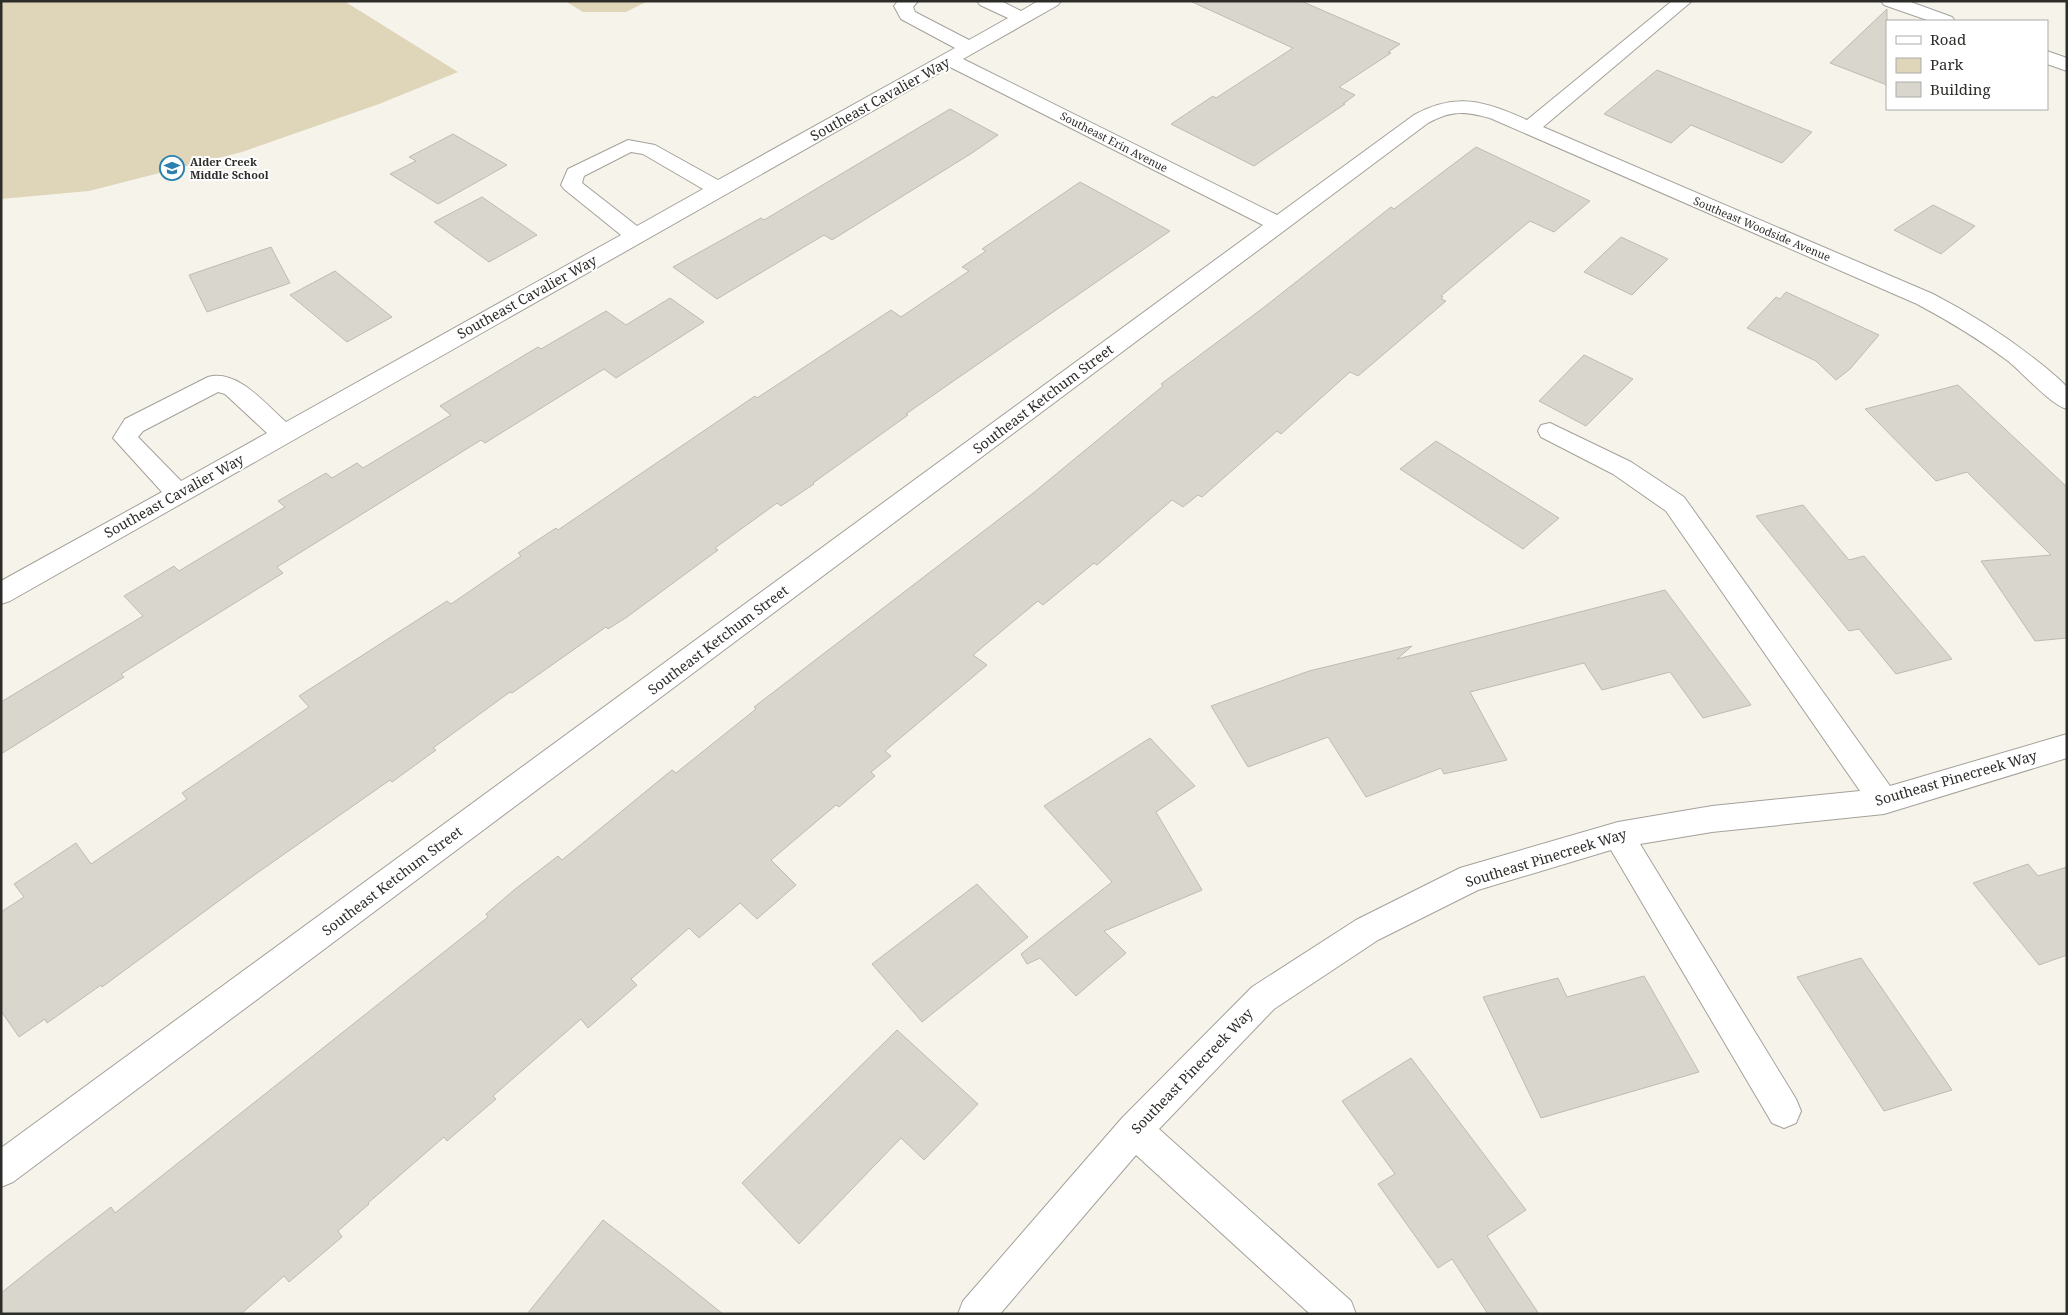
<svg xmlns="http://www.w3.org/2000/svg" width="2068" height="1315" font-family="'Noto Serif',serif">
  <rect width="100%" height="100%" fill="#f6f3eb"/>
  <!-- green -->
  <path fill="#dfd5b9" d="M 1,1 L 344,1 L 458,72 L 379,104 L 242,152 L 89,191 L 1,199 Z
    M 565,1 L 648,1 L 626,12 L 583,12 Z"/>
  <!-- building -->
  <path fill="#d9d6cd" stroke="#bebbb3" d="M 1190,1 L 1301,1 L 1400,44 L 1388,52 L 1391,53 L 1339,87 L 1355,95 L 1343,104 L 1345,104 L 1254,166 L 1171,124 L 1213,96 L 1216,98 L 1293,48 Z
    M 1887,9 L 1887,85 L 1830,63 Z
    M 1657,70 L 1812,132 L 1782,163 L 1691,125 L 1671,143 L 1604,114 Z
    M 950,109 L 998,135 L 972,153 L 832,240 L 824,235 L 717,299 L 673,267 L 761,218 L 764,220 Z
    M 453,134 L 507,165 L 438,204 L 390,174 L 416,161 L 409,157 Z
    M 1476,147 L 1590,201 L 1554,232 L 1530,221 L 1441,296 L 1443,297 L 1441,299 L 1446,301 L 1358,376 L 1350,372 L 1281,434 L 1277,431 L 1202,497 L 1198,495 L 1183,507 L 1172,500 L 1097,565 L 1094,563 L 1043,605 L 1038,601 L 973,655 L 987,665 L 885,751 L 891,756 L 871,772 L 875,776 L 839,807 L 836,805 L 771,860 L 796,885 L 757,919 L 740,903 L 699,938 L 689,928 L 631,979 L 637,985 L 588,1028 L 581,1019 L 493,1096 L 496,1099 L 447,1141 L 444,1137 L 368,1203 L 369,1204 L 338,1231 L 342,1237 L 289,1282 L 284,1276 L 241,1314 L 1,1314 L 1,1293 L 51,1253 L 111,1207 L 115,1213 L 488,917 L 486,914 L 514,890 L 558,856 L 562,860 L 672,770 L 676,773 L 756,709 L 754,707 L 1032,494 L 1163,386 L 1161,384 L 1263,308 L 1391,207 L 1394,209 Z
    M 1080,182 L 1170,231 L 906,414 L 908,415 L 813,483 L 814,484 L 781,506 L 777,503 L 715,548 L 718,550 L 627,617 L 608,629 L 606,627 L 512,693 L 510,692 L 433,748 L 436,750 L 392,782 L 390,780 L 250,878 L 102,987 L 101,985 L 47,1023 L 45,1019 L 19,1037 L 1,1011 L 1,912 L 24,897 L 14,884 L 76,843 L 91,864 L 187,799 L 182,793 L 309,707 L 299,696 L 447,601 L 451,604 L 521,556 L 518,553 L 556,528 L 558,530 L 755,396 L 757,398 L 891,310 L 901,317 L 969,271 L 962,267 L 986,251 L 982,249 Z
    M 482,197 L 537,235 L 489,262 L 434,222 Z
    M 1933,205 L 1975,226 L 1941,254 L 1894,230 Z
    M 1621,237 L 1668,259 L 1632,295 L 1584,272 Z
    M 271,247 L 290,283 L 207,312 L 189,275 Z
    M 335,271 L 392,317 L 347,342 L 290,295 Z
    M 1786,292 L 1879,335 L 1850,369 L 1836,380 L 1816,361 L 1747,328 L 1776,297 L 1780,299 Z
    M 670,298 L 704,322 L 616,378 L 604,369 L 485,443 L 481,440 L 277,567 L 283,573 L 121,674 L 124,677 L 1,754 L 1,702 L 143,616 L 124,596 L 174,566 L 179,571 L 285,507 L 278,501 L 326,473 L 332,478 L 357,463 L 363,468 L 451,415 L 440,406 L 538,347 L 541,349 L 606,311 L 626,325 Z
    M 1584,355 L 1633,379 L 1586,426 L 1539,401 Z
    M 1958,385 L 2067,487 L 2067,638 L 2035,641 L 1981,561 L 2051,555 L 1967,472 L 1936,481 L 1865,409 Z
    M 1436,441 L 1559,518 L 1523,549 L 1400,469 Z
    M 1803,505 L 1849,560 L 1864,556 L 1952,659 L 1896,674 L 1859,629 L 1849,631 L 1756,516 Z
    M 1665,590 L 1751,705 L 1703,718 L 1670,672 L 1602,690 L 1584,663 L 1470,692 L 1507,760 L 1444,774 L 1441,768 L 1366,797 L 1328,737 L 1248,767 L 1211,706 L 1309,671 L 1412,646 L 1397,659 Z
    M 1150,738 L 1195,786 L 1156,812 L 1202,890 L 1104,931 L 1126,953 L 1076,996 L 1040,958 L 1027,964 L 1021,954 L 1112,882 L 1044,806 Z
    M 2028,864 L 2038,876 L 2067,867 L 2067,955 L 2039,965 L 1973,883 Z
    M 977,884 L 1028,937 L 922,1022 L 872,964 Z
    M 1861,958 L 1952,1090 L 1884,1111 L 1797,977 Z
    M 1644,976 L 1699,1072 L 1541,1118 L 1483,997 L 1558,978 L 1567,997 Z
    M 897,1030 L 978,1104 L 924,1160 L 901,1138 L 799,1244 L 742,1183 Z
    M 1411,1058 L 1526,1210 L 1487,1236 L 1539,1314 L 1488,1314 L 1452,1259 L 1438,1268 L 1378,1184 L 1395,1174 L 1342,1101 Z
    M 603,1220 L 668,1270 L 723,1314 L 527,1314 Z"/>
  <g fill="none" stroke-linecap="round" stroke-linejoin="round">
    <defs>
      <path id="minor" d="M 898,1 L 918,1 L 913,7 L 915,12 L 969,40 L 1008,18 L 980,5 L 977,1 L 1001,1 L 1021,11 L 1038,1 L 1061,1 L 1058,5 L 963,59 L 1277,215 L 1414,115 C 1457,92 1484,101 1527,120 L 1672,1 L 1692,1 L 1543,127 L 1933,294 C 1979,318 2020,345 2059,379 L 2067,387 L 2067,409 C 2051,405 2023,373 2008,361 C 1979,339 1949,321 1917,304 L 1490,118 C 1464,111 1452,110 1428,123 L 13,1182 L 1,1187 L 1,1148 L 1263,225 L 950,67 L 10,601 L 1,604 L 1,581 L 162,492 L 113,438 L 125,419 L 208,377 C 238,369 265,404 286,422 L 621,235 L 564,189 L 561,185 L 568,169 L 628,140 L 655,145 L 718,180 L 955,48 L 901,19 L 894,6 ZM 631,152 L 643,154 L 703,189 L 637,226 L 582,183 L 584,176 ZM 218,392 L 225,394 L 267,433 L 181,481 L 138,437 L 143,431 Z
        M 1550,423 L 1631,462 L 1684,497 L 1890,786 L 2067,734 L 2067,758 L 1884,814 L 1712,832 L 1640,844 L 1796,1099 L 1801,1111 L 1796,1123 L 1784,1128 L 1772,1123 L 1611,850 L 1478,890 L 1378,940 L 1274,1009 L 1159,1129 L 1351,1301 L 1356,1314 L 1310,1314 L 1136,1155 L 1000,1314 L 958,1314 L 963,1301 L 1122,1118 L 1252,987 L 1356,920 L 1460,868 L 1618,822 L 1712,806 L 1860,791 L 1666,511 L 1613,474 L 1541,437 L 1538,431 L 1541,425 Z"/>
      <path id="major" d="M 1881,1 L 1908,1 L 1952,17 L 1955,21 L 1930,21 L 1884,5 Z
        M 2047,51 L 2067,58 L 2067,71 L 2047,64 Z"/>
    </defs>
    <!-- minor casing -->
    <use href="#minor" stroke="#a4a19a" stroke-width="2"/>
    <!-- major casing -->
    <use href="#major" stroke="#a4a19a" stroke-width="2"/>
    <!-- minor -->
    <use href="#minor" fill="#fff" fill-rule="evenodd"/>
    <!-- major -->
    <use href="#major" fill="#fff" fill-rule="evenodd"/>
  </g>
  <!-- icons -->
  <defs>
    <symbol id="school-ring" viewBox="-11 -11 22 22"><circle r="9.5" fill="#fff" stroke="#2a80af" stroke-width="1.5"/><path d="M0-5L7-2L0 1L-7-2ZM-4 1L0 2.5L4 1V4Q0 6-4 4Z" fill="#2a80af"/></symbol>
  </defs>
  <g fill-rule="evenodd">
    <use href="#school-ring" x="158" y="154" width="28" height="28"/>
  </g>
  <g text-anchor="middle" stroke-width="4" stroke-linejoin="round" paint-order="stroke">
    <!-- far-street labels -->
    <g font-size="11" fill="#2d2c29" stroke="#fff">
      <text transform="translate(1114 142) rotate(27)" y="4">Southeast Erin Avenue</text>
      <text transform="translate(1762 229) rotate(23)" y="4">Southeast Woodside Avenue</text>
    </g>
    <!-- far-poi labels -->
    <g font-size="11" font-weight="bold" fill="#2d2c29" stroke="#fff" text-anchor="start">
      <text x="190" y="166">Alder Creek<tspan x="190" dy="13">Middle School</tspan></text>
    </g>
    <!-- street labels -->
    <g font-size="14" fill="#2d2c29" stroke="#fff">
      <text transform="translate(880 99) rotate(-29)" y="5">Southeast Cavalier Way</text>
      <text transform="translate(527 297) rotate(-29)" y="5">Southeast Cavalier Way</text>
      <text transform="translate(1043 399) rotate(-37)" y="5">Southeast Ketchum Street</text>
      <text transform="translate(174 496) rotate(-29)" y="5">Southeast Cavalier Way</text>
      <text transform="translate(718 640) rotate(-37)" y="5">Southeast Ketchum Street</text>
      <text transform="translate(1956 778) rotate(-16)" y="5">Southeast Pinecreek Way</text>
      <text transform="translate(1546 858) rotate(-17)" y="5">Southeast Pinecreek Way</text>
      <text transform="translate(392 881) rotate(-37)" y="5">Southeast Ketchum Street</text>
      <text transform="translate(1192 1071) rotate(-46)" y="5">Southeast Pinecreek Way</text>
    </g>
  </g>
  <!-- border -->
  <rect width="2068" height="1315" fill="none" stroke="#2d2c29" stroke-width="5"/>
  <!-- legend -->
  <rect x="1886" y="20" width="162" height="90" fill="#ffffff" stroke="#ababa9"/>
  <rect x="1896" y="36" width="25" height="8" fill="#ffffff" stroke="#ababa9"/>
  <text x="1930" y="45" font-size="15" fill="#2d2c29">Road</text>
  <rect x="1896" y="58" width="25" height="15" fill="#dfd5b9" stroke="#ababa9"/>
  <text x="1930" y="70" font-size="15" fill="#2d2c29">Park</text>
  <rect x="1896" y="82" width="25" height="15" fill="#d9d6cd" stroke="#ababa9"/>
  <text x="1930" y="95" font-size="15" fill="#2d2c29">Building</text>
</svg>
